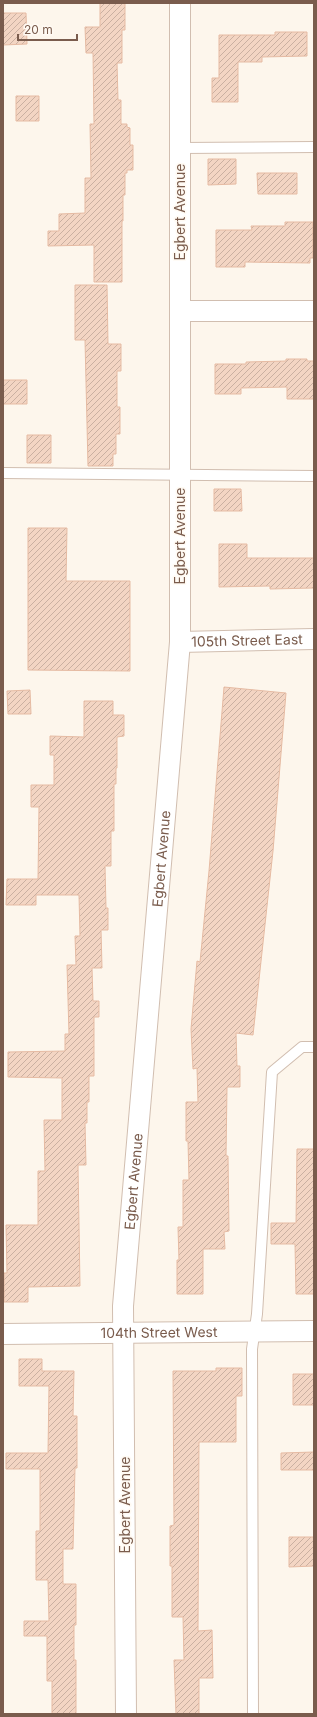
<svg xmlns="http://www.w3.org/2000/svg" width="317" height="1717" font-family="Inter,sans-serif">
  <defs>
    <pattern id="building-hatch" width="6" height="6" patternUnits="userSpaceOnUse"><rect width="6" height="6" fill="#f3d5c3"/><path d="M-1 1l2-2M0 6l6-6M5 7l2-2" fill="none" stroke="#cab0a1"/></pattern>
  </defs>
  <rect width="100%" height="100%" fill="#fdf6ec"/>
  <!-- building -->
  <path fill="url(#building-hatch)" stroke="#e6bba3" d="M 100,3 L 125,3 L 125,30 L 122,30 L 122,63 L 117,63 L 118,100 L 121,100 L 121,124 L 127,124 L 127,127 L 130,128 L 130,145 L 133,145 L 133,170 L 127,170 L 127,173 L 125,173 L 125,195 L 123,195 L 123,221 L 122,221 L 122,282 L 94,282 L 94,245 L 48,246 L 48,231 L 59,231 L 59,214 L 85,213 L 85,178 L 91,178 L 90,124 L 94,124 L 93,53 L 86,53 L 85,27 L 100,27 Z
    M 3,13 L 26,13 L 27,44 L 3,45 Z
    M 275,32 L 307,32 L 307,56 L 262,57 L 262,62 L 238,62 L 238,102 L 212,102 L 212,78 L 219,78 L 219,35 L 275,35 Z
    M 16,96 L 39,96 L 39,121 L 16,121 Z
    M 208,159 L 236,159 L 236,184 L 208,185 Z
    M 257,173 L 297,173 L 297,194 L 258,194 Z
    M 285,222 L 313,222 L 313,258 L 310,258 L 310,263 L 245,262 L 245,267 L 216,267 L 216,230 L 252,230 L 251,226 L 285,226 Z
    M 75,285 L 107,285 L 108,344 L 121,344 L 121,371 L 117,371 L 117,407 L 120,407 L 120,434 L 116,434 L 116,454 L 113,454 L 113,466 L 88,466 L 85,340 L 75,340 Z
    M 286,359 L 307,359 L 307,361 L 314,361 L 314,399 L 287,399 L 287,387 L 241,388 L 241,394 L 215,394 L 215,364 L 246,364 L 246,362 L 286,361 Z
    M 3,380 L 27,380 L 27,404 L 3,404 Z
    M 27,435 L 51,435 L 51,463 L 27,463 Z
    M 214,489 L 241,489 L 242,511 L 214,511 Z
    M 28,528 L 67,528 L 66,581 L 130,581 L 130,671 L 28,670 Z
    M 219,544 L 247,544 L 247,558 L 314,558 L 314,588 L 270,589 L 270,586 L 219,587 Z
    M 224,687 L 286,693 L 273,851 L 253,1035 L 236,1033 L 237,1066 L 240,1066 L 240,1087 L 227,1087 L 226,1156 L 228,1156 L 229,1231 L 224,1232 L 225,1249 L 203,1249 L 203,1294 L 177,1294 L 177,1260 L 179,1260 L 178,1227 L 183,1227 L 183,1180 L 189,1180 L 188,1141 L 186,1141 L 186,1102 L 198,1102 L 197,1068 L 193,1069 L 191,1029 L 197,961 L 200,962 L 209,871 Z
    M 30,690 L 31,714 L 8,714 L 7,691 Z
    M 84,701 L 113,701 L 113,715 L 124,715 L 124,736 L 117,737 L 117,768 L 116,768 L 116,784 L 114,784 L 114,831 L 111,831 L 111,866 L 105,866 L 106,908 L 108,908 L 108,930 L 101,930 L 102,968 L 92,968 L 93,1001 L 99,1001 L 99,1017 L 94,1017 L 94,1076 L 89,1076 L 89,1102 L 87,1102 L 87,1123 L 85,1123 L 86,1165 L 78,1165 L 80,1286 L 28,1287 L 28,1302 L 4,1302 L 4,1273 L 7,1273 L 6,1225 L 38,1225 L 38,1171 L 45,1171 L 44,1120 L 62,1120 L 62,1078 L 8,1077 L 8,1052 L 65,1051 L 65,1034 L 69,1034 L 67,965 L 76,965 L 75,936 L 80,936 L 79,895 L 36,895 L 36,905 L 6,905 L 7,879 L 38,879 L 39,807 L 31,807 L 31,785 L 54,785 L 54,755 L 50,755 L 50,736 L 84,737 Z
    M 297,1149 L 314,1149 L 314,1294 L 296,1294 L 295,1244 L 271,1244 L 271,1223 L 296,1223 Z
    M 19,1359 L 42,1359 L 42,1371 L 74,1371 L 73,1416 L 77,1416 L 77,1468 L 75,1468 L 73,1549 L 63,1549 L 63,1584 L 76,1584 L 76,1625 L 74,1625 L 74,1660 L 76,1660 L 76,1714 L 52,1714 L 52,1681 L 47,1681 L 47,1636 L 24,1636 L 24,1621 L 49,1621 L 48,1580 L 36,1580 L 36,1531 L 40,1531 L 40,1469 L 6,1469 L 6,1453 L 48,1453 L 49,1386 L 19,1386 Z
    M 216,1368 L 242,1368 L 242,1396 L 236,1396 L 236,1442 L 199,1442 L 198,1631 L 212,1630 L 213,1678 L 199,1678 L 199,1714 L 176,1714 L 174,1660 L 184,1660 L 183,1617 L 172,1617 L 172,1566 L 170,1566 L 170,1526 L 174,1525 L 173,1371 L 216,1371 Z
    M 293,1374 L 314,1374 L 314,1405 L 293,1405 Z
    M 314,1452 L 314,1470 L 281,1470 L 281,1453 Z
    M 289,1537 L 314,1537 L 314,1566 L 289,1567 Z"/>
  <g fill="none" stroke-linecap="round" stroke-linejoin="round">
    <defs>
      <path id="lane" d="M 181,148 L 314,147
        M 3,473 L 314,476
        M 253,1714 L 252,1349 L 257,1314 L 272,1072 L 302,1047 L 314,1047"/>
      <g id="street">
        <path d="M 180,311 L 314,311"/>
        <path id="s1" d="M 180,642 L 314,639"/>
        <path id="s2" d="M 3,1334 L 314,1331"/>
        <path id="s3" d="M 126,1714 L 123,1306 L 180,642 L 180,3"/>
      </g>
    </defs>
    <!-- lane casing -->
    <use href="#lane" stroke="#d1beb0" stroke-width="12"/>
    <!-- street casing -->
    <use href="#street" stroke="#d1beb0" stroke-width="22"/>
    <!-- lane -->
    <use href="#lane" stroke="#fff" stroke-width="10"/>
    <!-- street -->
    <use href="#street" stroke="#fff" stroke-width="20"/>
  </g>
  <g text-anchor="middle" stroke-width="3" stroke-linejoin="round" paint-order="stroke">
    <!-- street labels -->
    <g font-size="14" fill="#7a5c4d" stroke="#fffaf3">
      <text transform="translate(180 212) rotate(-90)" y="5">Egbert Avenue</text>
      <text transform="translate(180 536) rotate(-90)" y="5">Egbert Avenue</text>
      <text dy="5" stroke="none"><textPath href="#s1" startOffset="67">105th Street East</textPath></text>
      <text dy="5" stroke="none"><textPath href="#s3" startOffset="857">Egbert Avenue</textPath></text>
      <text dy="5" stroke="none"><textPath href="#s3" startOffset="533">Egbert Avenue</textPath></text>
      <text dy="5" stroke="none"><textPath href="#s2" startOffset="156">104th Street West</textPath></text>
      <text transform="translate(125 1505) rotate(-90)" y="5">Egbert Avenue</text>
    </g>
  </g>
  <!-- border -->
  <rect width="317" height="1717" fill="none" stroke="#7a5c4d" stroke-width="8"/>
  <!-- scale -->
  <path d="M18 34v6h59v-6" fill="none" stroke="#7a5c4d" stroke-width="2"/>
  <text x="24" y="34" font-size="12" fill="#7a5c4d" stroke="#fffaf3" stroke-width="3" paint-order="stroke">20 m</text>
</svg>
